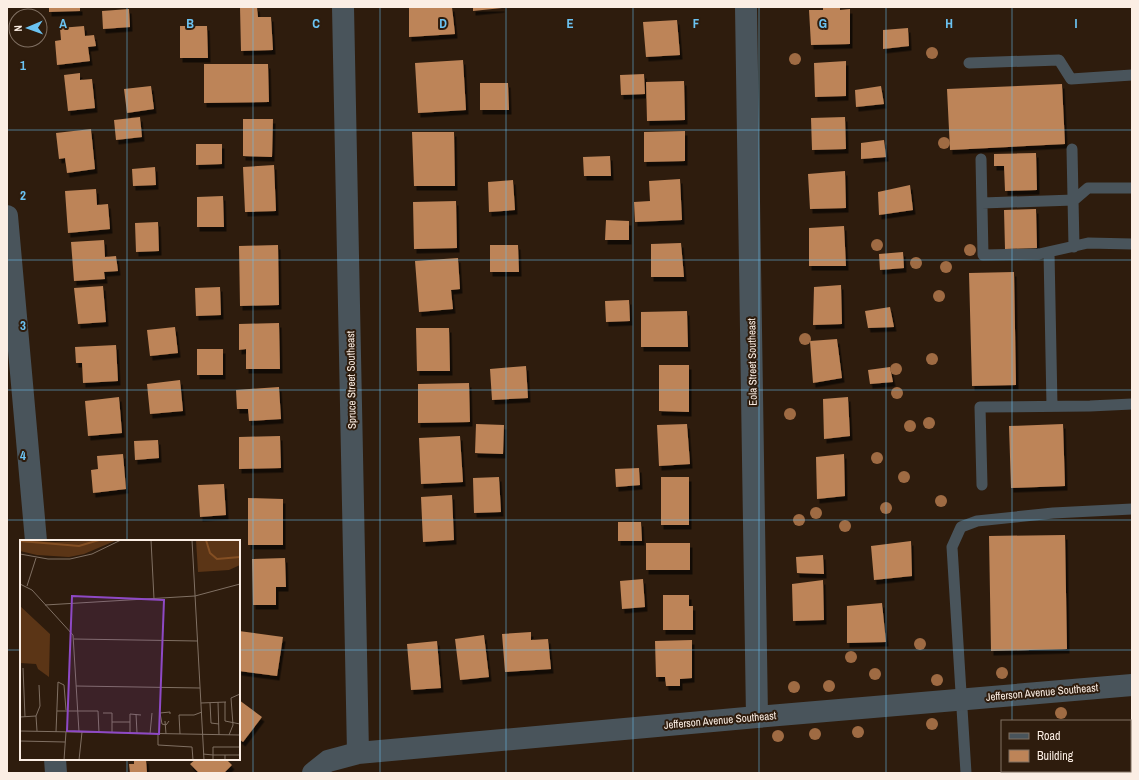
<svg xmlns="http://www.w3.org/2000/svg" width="1139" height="780" font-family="'Archivo Narrow',sans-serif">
  <defs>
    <filter id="shadow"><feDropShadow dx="2.5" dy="4.5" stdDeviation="0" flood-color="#0009"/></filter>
  </defs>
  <rect width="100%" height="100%" fill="#2e1c0d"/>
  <!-- building -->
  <path fill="#bd8458" filter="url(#shadow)" d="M 49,7 L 80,7 L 80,11 L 49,12 Z
    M 240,7 L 257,7 L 258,17 L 271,17 L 273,50 L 241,51 Z
    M 409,7 L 452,7 L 455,34 L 409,37 Z
    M 473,7 L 502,7 L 502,8 L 473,11 Z
    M 823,7 L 840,7 L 840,10 L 850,9 L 850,44 L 811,45 L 809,10 L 823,10 Z
    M 129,9 L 130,27 L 103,29 L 102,11 Z
    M 677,20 L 680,55 L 646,57 L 643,22 Z
    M 84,26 L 85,36 L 94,35 L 96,46 L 88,47 L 90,61 L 57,65 L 55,41 L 61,40 L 60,28 Z
    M 180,26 L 207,26 L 208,58 L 180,58 Z
    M 908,28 L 909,46 L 883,49 L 883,30 Z
    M 463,60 L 466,110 L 418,113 L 415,63 Z
    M 846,61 L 846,96 L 815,97 L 814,63 Z
    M 204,64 L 268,64 L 269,102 L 204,103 Z
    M 80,73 L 80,80 L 92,79 L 95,108 L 68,111 L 64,75 Z
    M 644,74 L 645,94 L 621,95 L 620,75 Z
    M 684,81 L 685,120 L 647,121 L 646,82 Z
    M 480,83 L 508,83 L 509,110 L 480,110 Z
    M 1062,84 L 1065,144 L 950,150 L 947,89 Z
    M 151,86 L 154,109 L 127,113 L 124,89 Z
    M 881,86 L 884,104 L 856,107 L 855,90 Z
    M 140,117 L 142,137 L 116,140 L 114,120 Z
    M 845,117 L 846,149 L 812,150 L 811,118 Z
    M 243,119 L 273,119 L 272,157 L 243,156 Z
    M 91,129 L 95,169 L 67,173 L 65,158 L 59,159 L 56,133 Z
    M 685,131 L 685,161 L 644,162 L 644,132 Z
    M 412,132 L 454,132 L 455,186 L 414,186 Z
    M 884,140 L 886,157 L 861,159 L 861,143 Z
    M 196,144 L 222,144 L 222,164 L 196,165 Z
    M 1036,153 L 1037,190 L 1005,191 L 1004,166 L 994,166 L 994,154 Z
    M 610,156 L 611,176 L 584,176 L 583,157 Z
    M 274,165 L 276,211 L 245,212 L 243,167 Z
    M 155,167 L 156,185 L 133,186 L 132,169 Z
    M 845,171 L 846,208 L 810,209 L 808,174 Z
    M 680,179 L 682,220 L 635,222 L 634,202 L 650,201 L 649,181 Z
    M 513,180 L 515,210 L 489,212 L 488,182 Z
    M 910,185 L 913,210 L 879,215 L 878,192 Z
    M 96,189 L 97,205 L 108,204 L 110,229 L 68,233 L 65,191 Z
    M 223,196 L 224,227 L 197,227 L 197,197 Z
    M 456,201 L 457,248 L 414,249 L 413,202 Z
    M 1036,209 L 1037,248 L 1005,249 L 1004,210 Z
    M 606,220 L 629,221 L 629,240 L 605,240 Z
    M 158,222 L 159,251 L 136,252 L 135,223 Z
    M 844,226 L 846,266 L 809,266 L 809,228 Z
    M 104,240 L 105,257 L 116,256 L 118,271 L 104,272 L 105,279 L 74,281 L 71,242 Z
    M 681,243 L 684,277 L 651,277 L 651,244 Z
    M 278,245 L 279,305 L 240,306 L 239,246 Z
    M 490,245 L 518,245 L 519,272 L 490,272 Z
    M 903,252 L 904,268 L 880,270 L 879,254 Z
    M 458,258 L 460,289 L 451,290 L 453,309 L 419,312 L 415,261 Z
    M 1014,272 L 1016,385 L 972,386 L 969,273 Z
    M 841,285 L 842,324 L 813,325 L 814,287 Z
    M 103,286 L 106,322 L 78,324 L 74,288 Z
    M 220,287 L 221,315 L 196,316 L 195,288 Z
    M 629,300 L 630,321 L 606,322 L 605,301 Z
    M 890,307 L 894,327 L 868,328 L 865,311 Z
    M 687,311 L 688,347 L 641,347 L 641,312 Z
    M 279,323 L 280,369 L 246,369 L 246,349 L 239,350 L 239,324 Z
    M 175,327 L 178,353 L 150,356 L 147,330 Z
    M 416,328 L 449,328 L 450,371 L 417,371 Z
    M 837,339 L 842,378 L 813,383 L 810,341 Z
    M 116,345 L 118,381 L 83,383 L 82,363 L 76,363 L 75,347 Z
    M 197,349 L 223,349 L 223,375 L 197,375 Z
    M 659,365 L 689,365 L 689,412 L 659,411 Z
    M 526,366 L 528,398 L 492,400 L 490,369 Z
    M 890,367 L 893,382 L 870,384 L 868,370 Z
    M 180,380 L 183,411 L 150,414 L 147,384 Z
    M 469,383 L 470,422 L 418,423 L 418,384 Z
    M 279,387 L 281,419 L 249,421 L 248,409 L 237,409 L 236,390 Z
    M 119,397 L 122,433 L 88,436 L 85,401 Z
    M 848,397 L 850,436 L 824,439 L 823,399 Z
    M 476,424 L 504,425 L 503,454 L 475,453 Z
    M 687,424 L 690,464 L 659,466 L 657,425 Z
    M 1063,424 L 1065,486 L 1011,488 L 1009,426 Z
    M 280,436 L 281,468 L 239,469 L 239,437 Z
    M 460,436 L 463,482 L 421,484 L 419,438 Z
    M 158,440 L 159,458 L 135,460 L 134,441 Z
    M 123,454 L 126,489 L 93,493 L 91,470 L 98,469 L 97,456 Z
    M 844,454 L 845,496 L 817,499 L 816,457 Z
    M 639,468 L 640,485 L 616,487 L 615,469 Z
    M 499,477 L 501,512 L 474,513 L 473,478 Z
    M 661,477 L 689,477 L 689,525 L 661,525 Z
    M 224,484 L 226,515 L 200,517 L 198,485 Z
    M 452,495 L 454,540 L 423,542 L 421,497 Z
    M 248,498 L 283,499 L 283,545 L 248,545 Z
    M 618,522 L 641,522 L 642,541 L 618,541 Z
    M 1065,535 L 1067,649 L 991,651 L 989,536 Z
    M 911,541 L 912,576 L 874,580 L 871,546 Z
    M 646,543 L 690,543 L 690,570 L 646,570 Z
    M 823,555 L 824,574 L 797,573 L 796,557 Z
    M 285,558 L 286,587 L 276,587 L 276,605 L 253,605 L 252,559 Z
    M 643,579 L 645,607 L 622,609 L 620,581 Z
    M 823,580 L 824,620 L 793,621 L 792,584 Z
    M 663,595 L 689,595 L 689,606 L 693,606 L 693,630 L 663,630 Z
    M 882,603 L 886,642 L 847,643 L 847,606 Z
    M 239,631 L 283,637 L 277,676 L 239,671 Z
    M 531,632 L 531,640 L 548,639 L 551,669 L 505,672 L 502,634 Z
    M 484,635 L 489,677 L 460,680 L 455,639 Z
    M 692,640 L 692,678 L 680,679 L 680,686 L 666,686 L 665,677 L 656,677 L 655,641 Z
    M 437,641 L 441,688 L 411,690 L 407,644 Z
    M 239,700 L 262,717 L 243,742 L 239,739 Z
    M 134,759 L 146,759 L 147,773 L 130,773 L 129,764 L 134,764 Z
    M 196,759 L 226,759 L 232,765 L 224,773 L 199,773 L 190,764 Z
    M 1004,771 L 1071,771 L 1071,773 L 1004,773 Z"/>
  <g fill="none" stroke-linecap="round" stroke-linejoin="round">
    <!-- lane -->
    <path stroke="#49545b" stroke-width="11" d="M 969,63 L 1059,60 L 1071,79 L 1132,75
      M 1072,149 L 1074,247
      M 981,159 L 983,255 L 1039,254 L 1088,243 L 1132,244
      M 982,203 L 1074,200 L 1088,188 L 1132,188
      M 1049,252 L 1052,406
      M 982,485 L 980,407 L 1090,406 L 1132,404
      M 966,773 L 952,547 L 961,527 L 977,521 L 1053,513 L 1132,509"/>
    <!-- street -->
    <path stroke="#49545b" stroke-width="22" d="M 343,7 L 358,753
      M 746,7 L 757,717
      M 7,216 L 36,541
      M 55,759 L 56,773
      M 313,773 L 328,761 L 358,753 L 757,717 L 1132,685"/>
  </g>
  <!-- trees -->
  <g fill="#9f6b43">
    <circle cx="932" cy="53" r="6"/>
    <circle cx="795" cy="59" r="6"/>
    <circle cx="944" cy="143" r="6"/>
    <circle cx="877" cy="245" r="6"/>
    <circle cx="970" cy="250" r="6"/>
    <circle cx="916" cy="263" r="6"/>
    <circle cx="946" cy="267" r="6"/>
    <circle cx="939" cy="296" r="6"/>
    <circle cx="805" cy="339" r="6"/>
    <circle cx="932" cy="359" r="6"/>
    <circle cx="896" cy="369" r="6"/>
    <circle cx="897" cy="393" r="6"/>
    <circle cx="790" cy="414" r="6"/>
    <circle cx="929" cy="423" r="6"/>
    <circle cx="910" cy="426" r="6"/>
    <circle cx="877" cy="458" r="6"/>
    <circle cx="904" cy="477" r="6"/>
    <circle cx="941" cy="501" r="6"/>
    <circle cx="886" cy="508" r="6"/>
    <circle cx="816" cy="513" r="6"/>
    <circle cx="799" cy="520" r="6"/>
    <circle cx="845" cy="526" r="6"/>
    <circle cx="920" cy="644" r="6"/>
    <circle cx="851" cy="657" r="6"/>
    <circle cx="1002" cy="673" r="6"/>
    <circle cx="875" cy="674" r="6"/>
    <circle cx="937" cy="680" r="6"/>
    <circle cx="829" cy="686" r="6"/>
    <circle cx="794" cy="687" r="6"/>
    <circle cx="1061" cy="713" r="6"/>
    <circle cx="932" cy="724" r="6"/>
    <circle cx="858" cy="732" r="6"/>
    <circle cx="815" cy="734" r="6"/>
    <circle cx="778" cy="736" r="6"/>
  </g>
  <!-- grid -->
  <path fill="none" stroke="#6bc3f2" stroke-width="1" stroke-opacity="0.55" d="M 127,7 L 127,541M 253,7 L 253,773M 380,7 L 380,773M 506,7 L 506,773M 633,7 L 633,773M 759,7 L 759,773M 886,7 L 886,773M 1012,7 L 1012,721M 7,130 L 1132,130M 7,260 L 1132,260M 7,390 L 1132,390M 7,520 L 1132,520M 7,650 L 21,650M 239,650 L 1132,650M 127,759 L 127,773M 1012,771 L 1012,773"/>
  <g text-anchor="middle" stroke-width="4" stroke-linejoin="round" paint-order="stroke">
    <!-- street labels -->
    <g font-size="11" fill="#fbeee4" stroke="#2e1c0d">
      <text transform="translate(752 362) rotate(-91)" y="4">Eola Street Southeast</text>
      <text transform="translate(351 380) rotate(-91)" y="4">Spruce Street Southeast</text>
      <text transform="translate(1042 692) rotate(-5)" y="4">Jefferson Avenue Southeast</text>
      <text transform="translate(720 720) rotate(-5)" y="4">Jefferson Avenue Southeast</text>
    </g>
  </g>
  <!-- overview -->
  <g transform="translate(20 540)">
    <rect width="220" height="220" fill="#2e1c0d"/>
    <path d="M 0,0 L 34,2 L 97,0 L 64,14 L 49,17 L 17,15 L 0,11 ZM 176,0 L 220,0 L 220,25 L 209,30 L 178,32 ZM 0,66 L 30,94 L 29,137 L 18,129 L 16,124 L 0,123 Z" fill="#5b3516"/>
    <path fill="none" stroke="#844f23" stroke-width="2" d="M 186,0 L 190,13 L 197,19 L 220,17M 0,1 L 59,6 L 79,0"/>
    <path fill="none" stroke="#807063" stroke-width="1" d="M 131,0 L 134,59M 172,0 L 184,220M 0,14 L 28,19 L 50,19 L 72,14 L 101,0M 0,44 L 12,50 L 53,95 L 59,192M 7,46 L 16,18M 25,65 L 175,56 L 220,44M 54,99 L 178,101M 3,128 L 5,177M 56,146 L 180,148M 198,162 L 199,195M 205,162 L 205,181 L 220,184M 181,163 L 206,162M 190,163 L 191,183 L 199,184M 37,171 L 78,171 L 79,193M 83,173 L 92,173 L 92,193M 116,174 L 117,193M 16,176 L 20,166 L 19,145M 0,177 L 16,176 L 17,191M 145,181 L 146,194M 149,181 L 146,185 L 142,184 L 140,173 L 150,172 L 150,174M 92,182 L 110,182M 0,191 L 220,195M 36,192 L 38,142 L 44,145 L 46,170M 110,193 L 110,174 L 121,175M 130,194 L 132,173M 138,194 L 138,205 L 172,207 L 173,220M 160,194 L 159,175 L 174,175 L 182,172M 209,195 L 213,185 L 211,158 L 220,154M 0,201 L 45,202M 183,214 L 193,215 L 193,207 L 220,207M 44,220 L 46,192M 59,220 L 62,192M 193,220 L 193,215 L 205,215M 205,220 L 205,215 L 220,215 L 220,218"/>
    <path fill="#8e49c5" fill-opacity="0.15" stroke="#8e49c5" stroke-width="2" d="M 52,56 L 144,60 L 139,194 L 47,191 Z"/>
    <rect width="220" height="220" fill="none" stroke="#fbeee4" stroke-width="2"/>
  </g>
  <g font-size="13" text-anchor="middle" font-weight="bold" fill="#6bc3f2" stroke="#2e1c0d" stroke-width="4" stroke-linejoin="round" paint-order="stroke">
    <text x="63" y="28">A</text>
    <text x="190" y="28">B</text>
    <text x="316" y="28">C</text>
    <text x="443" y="28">D</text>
    <text x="570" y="28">E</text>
    <text x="696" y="28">F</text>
    <text x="823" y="28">G</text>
    <text x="949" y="28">H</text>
    <text x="1076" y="28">I</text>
    <text x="23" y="70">1</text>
    <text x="23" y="200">2</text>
    <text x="23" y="330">3</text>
    <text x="23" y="460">4</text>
  </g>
  <!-- border -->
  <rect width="1139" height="780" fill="none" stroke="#fbeee4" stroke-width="16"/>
  <!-- legend -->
  <rect x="1001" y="720" width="130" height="52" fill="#2e1c0d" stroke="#807063"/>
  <rect x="1009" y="733" width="20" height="6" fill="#49545b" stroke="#807063"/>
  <text x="1037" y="740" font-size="12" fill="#fbeee4">Road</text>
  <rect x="1009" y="750" width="20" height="12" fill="#bd8458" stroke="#807063"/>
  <text x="1037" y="760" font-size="12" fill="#fbeee4">Building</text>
  <!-- north arrow -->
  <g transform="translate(28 28) rotate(268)"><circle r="19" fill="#2e1c0d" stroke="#807063"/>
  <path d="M0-3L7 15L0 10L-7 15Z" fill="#6bc3f2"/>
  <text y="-6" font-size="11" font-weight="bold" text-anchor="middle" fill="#fbeee4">N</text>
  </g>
</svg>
